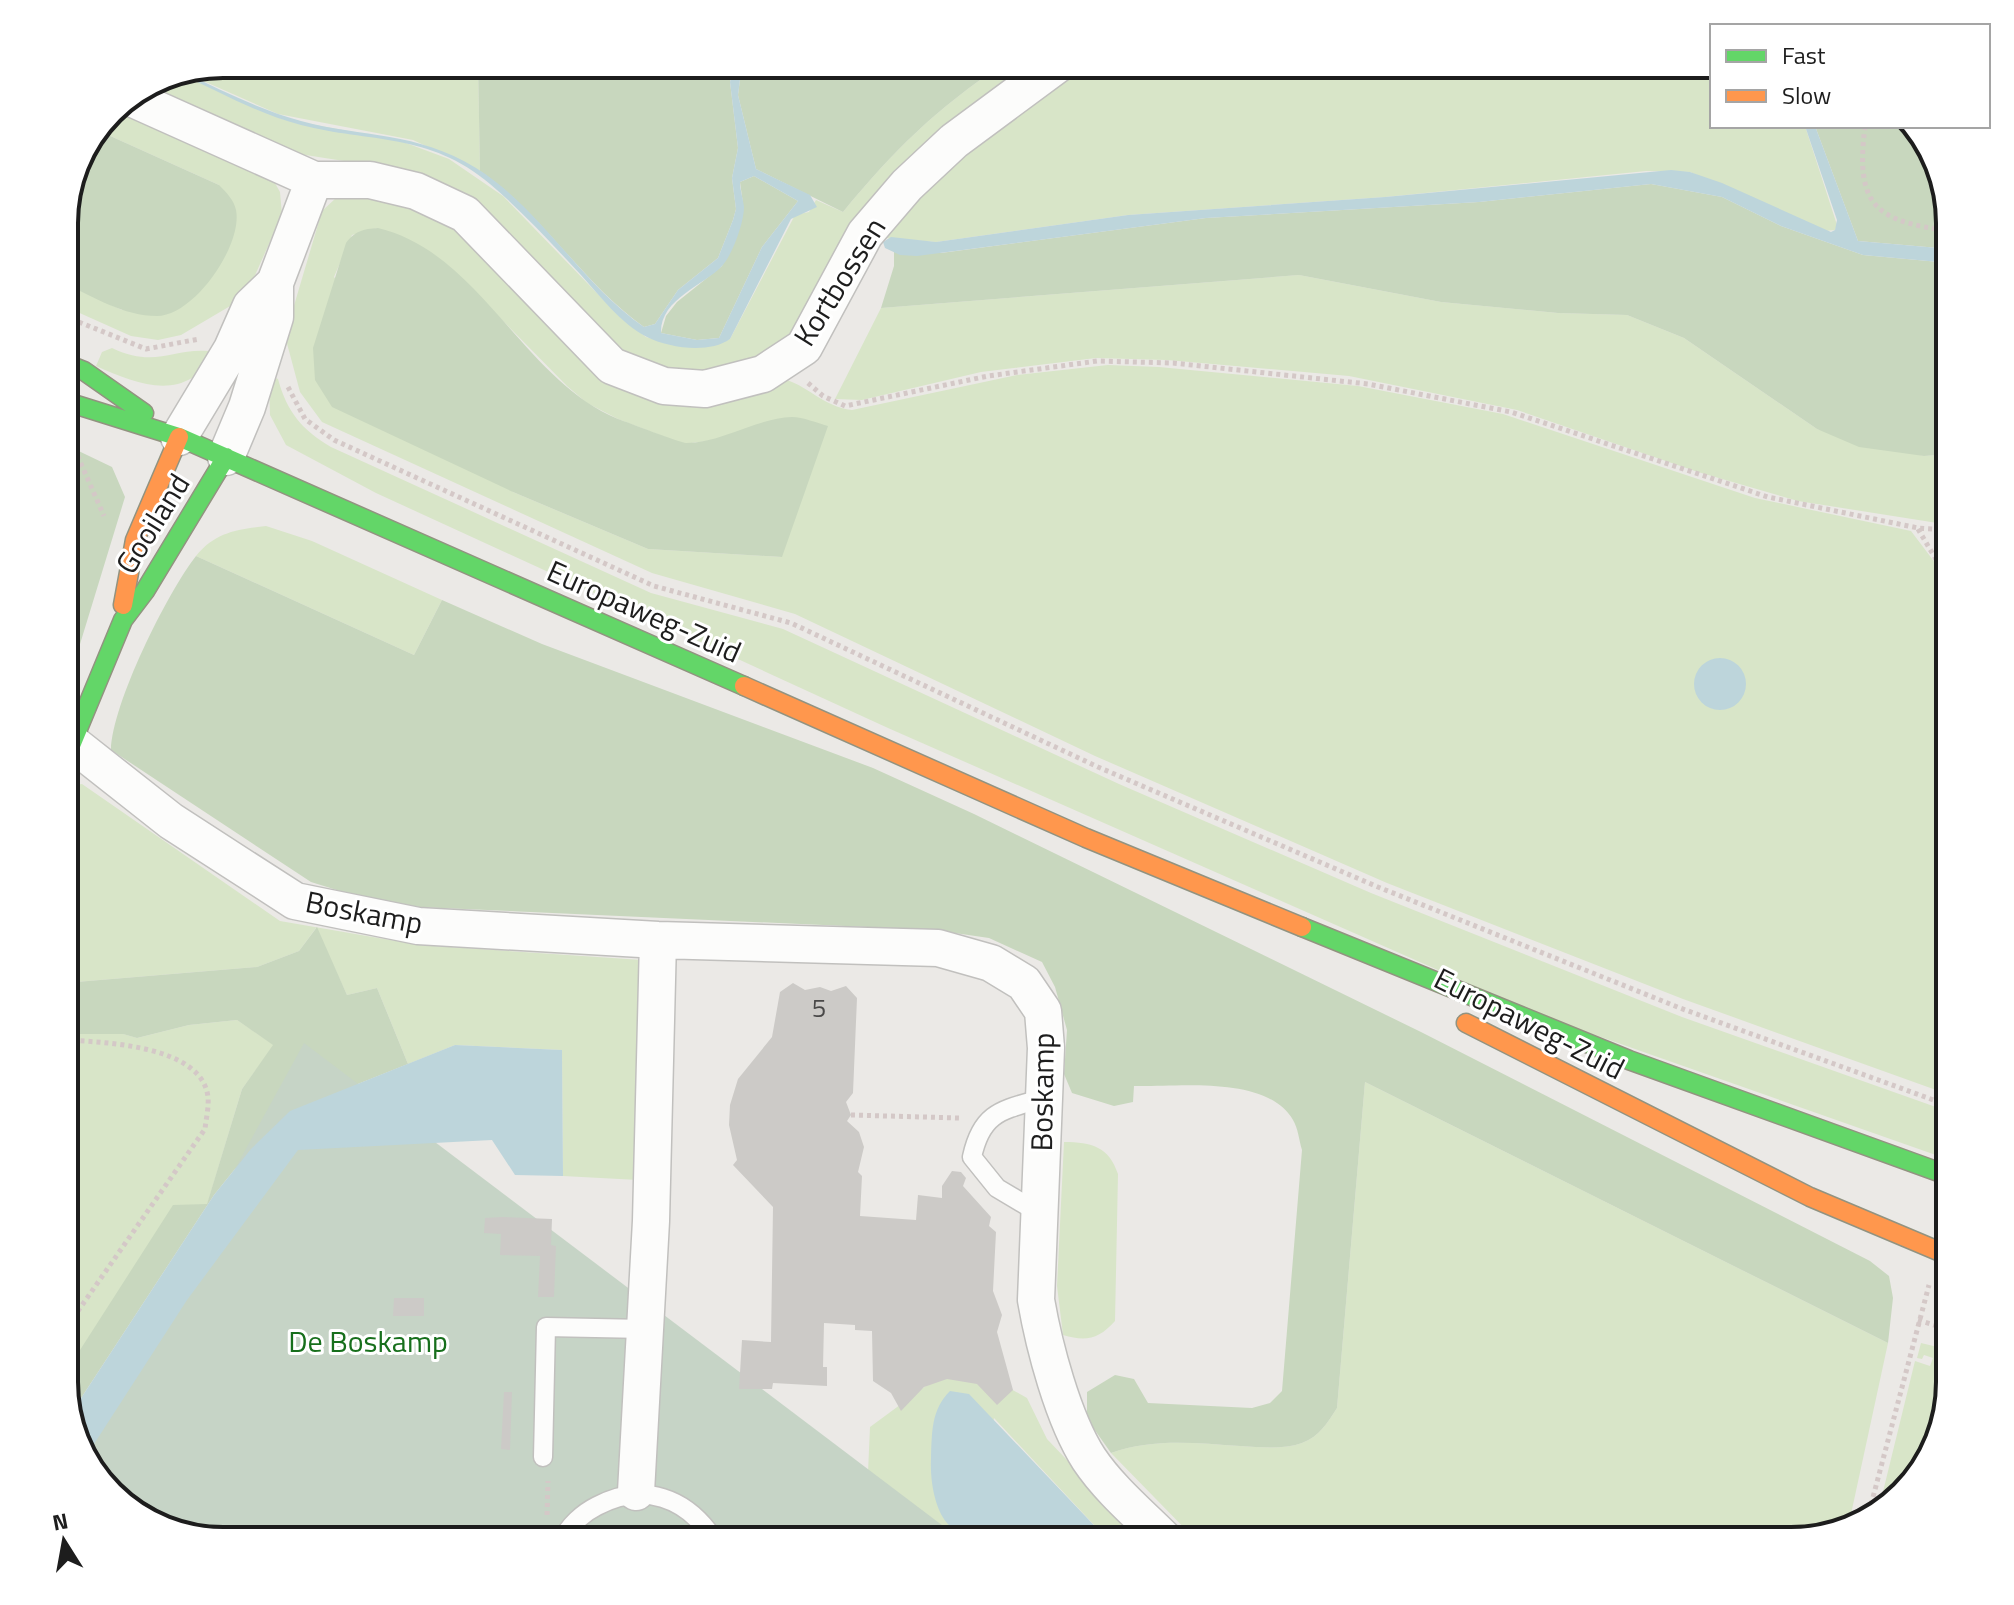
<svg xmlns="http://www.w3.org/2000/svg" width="2014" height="1605" font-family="'Titillium Web',sans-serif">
  <rect width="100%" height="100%" fill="#ebe9e6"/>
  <!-- grass -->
  <path fill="#d8e5c8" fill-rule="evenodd" d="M 223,64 L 478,64 L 480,171 L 413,140 L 278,114 L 183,72 Z
    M 1003,64 L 1038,64 L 778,350 L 712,374 L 638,365 L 376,166 L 280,151 L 141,89 L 163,76 L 178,73 L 282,119 L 398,140 L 449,159 L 503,196 L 621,318 L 646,337 L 682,346 L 711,346 L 730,339 L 795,215 L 809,212 L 816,200 L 843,212 C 894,150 936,109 1003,64 Z
    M 1078,64 L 1712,64 L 1712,126 L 1805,126 L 1837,225 L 1835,230 L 1825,231 L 1690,172 L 1646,171 L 1385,197 L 1128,215 L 936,242 L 885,238 L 920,186 Z
    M 117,105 L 271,176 L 280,192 L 282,215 L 247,293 L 237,302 L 181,335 L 158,340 L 131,336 L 64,306 L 64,283 L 122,310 L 219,185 L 97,130 Z
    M 362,192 L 432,214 L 463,234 L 596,368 L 780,378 C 807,384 823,407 852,410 L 1017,375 L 1108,365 L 1159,367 L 1358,386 L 1503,414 L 1755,498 L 1911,531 L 1936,564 L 1950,597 L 1950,1095 L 1683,999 L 1387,883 L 1095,756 L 795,614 L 652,573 L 322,422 L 300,392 L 285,336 L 322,211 L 336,198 ZM 377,228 L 457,274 L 567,386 L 587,403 L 618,419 L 683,444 L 827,426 L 781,557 L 648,549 L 513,492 L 334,277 L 352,235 Z
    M 1299,275 L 1441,302 L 1558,313 L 1627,315 L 1684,338 L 1817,429 L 1924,456 L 1950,454 L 1950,525 L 1798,501 L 1698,472 L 1517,410 L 1349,376 L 1167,360 L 1096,358 L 981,372 L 862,400 L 835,399 L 881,308 Z
    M 112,348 C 158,370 175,345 216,352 C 186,404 139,385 96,366 L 102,352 Z
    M 269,375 L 278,379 C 287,412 302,430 331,447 L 651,593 L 783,629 L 1119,784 L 1371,893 L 1682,1017 L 1950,1112 L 1950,1160 L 1547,1018 L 888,728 L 376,493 L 286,445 L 270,415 Z
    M 266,526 L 312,541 L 442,600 L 414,655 L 196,556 C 215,532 238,529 266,526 Z
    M 82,784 L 280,921 L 419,945 L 642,960 L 638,1180 L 563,1176 L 562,1050 L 455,1045 L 408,1064 L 377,988 L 347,995 L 316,928 L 299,951 L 257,967 L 64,983 L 64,787 Z
    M 237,1020 L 274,1045 L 242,1089 L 207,1205 L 64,1375 L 64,1034 L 123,1034 L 137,1038 L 189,1025 Z
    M 1365,1082 L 1888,1343 L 1848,1528 L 1791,1541 L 1197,1541 L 1111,1453 C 1153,1438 1195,1443 1240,1446 C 1260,1447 1283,1450 1302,1443 C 1319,1437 1328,1422 1337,1408 Z
    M 1064,1142 C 1092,1142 1109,1147 1118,1174 L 1115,1321 C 1099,1339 1086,1342 1063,1335 L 1057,1286 Z
    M 1921,1343 L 1950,1350 L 1950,1383 L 1911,1487 L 1878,1512 L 1915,1361 L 1930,1366 L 1933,1358 L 1924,1355 L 1922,1359 L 1917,1358 Z
    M 977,1370 L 1027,1398 L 1047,1439 L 1144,1541 L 1109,1541 L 994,1418 L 972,1537 L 988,1541 L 865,1541 L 870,1427 L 942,1374 Z"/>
  <!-- forest -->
  <path fill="#c8d7be" d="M 478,64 L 734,64 L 730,82 L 738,148 L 732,178 L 736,209 L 733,220 L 718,258 L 678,290 L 655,324 L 644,327 C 582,283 543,214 480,171 Z
    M 742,64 L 1003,64 C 936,109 894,150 843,212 L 756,169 L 738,95 Z
    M 1815,126 L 1913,126 L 1934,153 L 1950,223 L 1950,249 L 1858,241 Z
    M 97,130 L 219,185 C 226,192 234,200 236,210 C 243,245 194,316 157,316 C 124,316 93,297 64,283 C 64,229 63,175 97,130 Z
    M 754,176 L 798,201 L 762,247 L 719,338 L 697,340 L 661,333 L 666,316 L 677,302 L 722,266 L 743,204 L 740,182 Z
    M 1651,184 L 1722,197 L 1781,226 L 1863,255 L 1950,263 L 1950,454 L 1924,456 L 1859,447 L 1817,429 L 1684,338 L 1627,315 L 1558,313 L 1441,302 L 1299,275 L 881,308 L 894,266 L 894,252 L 941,253 L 1206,218 L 1479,202 Z
    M 378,228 C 481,253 522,379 618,419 C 627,422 681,443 686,443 C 721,443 757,418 792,417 C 803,417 817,423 828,426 L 782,557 L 648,549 L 513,492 L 332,407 L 315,380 L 313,348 L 346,243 C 355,231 363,229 378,228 Z
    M 64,444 L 112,467 L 125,497 L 73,667 L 64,655 Z
    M 196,556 L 414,655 L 442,600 L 542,644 L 873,768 L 974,814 L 1421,1032 L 1870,1261 L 1889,1276 L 1893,1298 L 1888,1343 L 1365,1082 L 1337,1408 C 1328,1422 1319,1437 1302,1443 C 1283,1450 1260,1447 1240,1446 C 1195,1443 1153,1438 1111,1453 L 1087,1419 L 1087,1392 L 1115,1375 L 1134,1379 L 1148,1403 L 1252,1408 L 1270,1403 L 1282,1391 L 1302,1150 C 1299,1140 1298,1128 1293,1120 C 1267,1075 1179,1087 1134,1086 L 1133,1102 L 1114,1106 L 1072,1093 L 1064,1074 L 1067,1030 L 1055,987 L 1042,962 L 989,938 L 934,930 L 419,907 L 356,896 L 311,882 L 111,750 C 112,704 167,593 196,556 Z
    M 317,927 L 347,995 L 377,988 L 408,1064 L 290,1111 L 251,1149 L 214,1195 L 70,1415 L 64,1375 L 173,1205 L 207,1204 L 242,1089 L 273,1045 L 237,1020 L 189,1025 L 137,1038 L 123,1034 L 64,1034 L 64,983 L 257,967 L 299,951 Z"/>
  <!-- cemetery -->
  <path fill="#c6d4c6" d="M 304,1043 L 963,1541 L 222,1541 L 118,1502 L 80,1451 Z"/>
  <!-- water -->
  <path fill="#bdd5db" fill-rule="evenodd" d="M 734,64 L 742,64 L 738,95 L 756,169 L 810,195 L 817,207 L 791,219 L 730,339 C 709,354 669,348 647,337 C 620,323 601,297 581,275 C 552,244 523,212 490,184 C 429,132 370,143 301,125 C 258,114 218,91 178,73 L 183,72 C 221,90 260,110 301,121 C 364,138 416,131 476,168 C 542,209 580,283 644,327 L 655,324 L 678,290 L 718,258 L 733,220 L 736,209 L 732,178 L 738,148 L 730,82 ZM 754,176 L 798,201 L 762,247 L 719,338 L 697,340 L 661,333 C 660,299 703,286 722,266 C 733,254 744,222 744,207 C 743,198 740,190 740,182 Z
    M 1805,126 L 1815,126 L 1858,241 L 1950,249 L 1950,263 L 1863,255 L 1781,226 L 1722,197 L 1651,184 L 1479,202 L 1206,218 L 917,256 L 900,255 L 885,248 L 883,242 L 891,237 L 936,242 L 1128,215 L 1385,197 L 1671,170 L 1690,172 L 1722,183 L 1831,232 L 1835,230 L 1837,220 Z
    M1694 684a26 26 0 1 1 52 0a26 26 0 1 1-52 0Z
    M 455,1045 L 562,1050 L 563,1176 L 515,1175 L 492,1140 L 298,1150 L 187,1300 L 85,1458 L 70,1415 L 214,1195 L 251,1149 L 290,1111 Z
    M 950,1391 L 969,1394 L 1109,1541 C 1071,1541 973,1553 947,1523 C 934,1508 930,1478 931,1459 C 932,1432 931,1410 950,1391 Z"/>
  <!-- building -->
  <path fill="#cccac7" d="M 793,983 L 805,990 L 820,987 L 831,991 L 846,986 L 857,998 L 853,1093 L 846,1102 L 851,1115 L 847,1121 L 859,1132 L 864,1147 L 858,1172 L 862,1176 L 860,1216 L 916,1220 L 918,1195 L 942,1198 L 942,1186 L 952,1171 L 961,1172 L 966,1178 L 963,1186 L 991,1217 L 989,1226 L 996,1232 L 993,1291 L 1002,1315 L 997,1332 L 1013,1390 L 997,1405 L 977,1384 L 947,1379 L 924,1387 L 901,1411 L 891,1393 L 873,1381 L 872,1331 L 855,1330 L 855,1325 L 824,1323 L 823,1367 L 827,1367 L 827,1386 L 773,1383 L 772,1389 L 739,1389 L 742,1340 L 771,1342 L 773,1207 L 733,1165 L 737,1160 L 729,1125 L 730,1105 L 738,1079 L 772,1037 L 780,992 Z
    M 502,1217 L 552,1219 L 551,1245 L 556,1246 L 554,1297 L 538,1297 L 540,1256 L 500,1255 L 501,1234 L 484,1233 L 485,1218 Z
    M 394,1298 L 424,1298 L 424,1316 L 393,1316 Z
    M 504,1392 L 512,1392 L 510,1450 L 501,1449 Z"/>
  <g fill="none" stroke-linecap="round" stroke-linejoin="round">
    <defs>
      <path id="lane" d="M 1039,1213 L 997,1188 L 972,1157 C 982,1111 1003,1110 1044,1098
        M 543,1457 L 546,1327 L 645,1329
        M 562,1541 C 568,1526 583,1513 597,1506 C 643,1482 687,1497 715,1541"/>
      <path id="street" d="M 129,97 L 314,180 L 370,180 L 416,191 L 465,214 L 612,366 L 664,386 L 705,389 L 763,374 L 804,347 L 865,234 L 907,185 L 954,141 L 1058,64
        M 179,437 L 232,349 L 251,306 L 275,283
        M 226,457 L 247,407 L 275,317 L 275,283 L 314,180
        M 72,743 L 171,821 L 295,901 L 418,926 L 658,940 L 938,948 L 991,963 L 1024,983 L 1043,1011 L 1046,1048 L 1036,1300 C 1044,1346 1063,1419 1089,1459 C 1109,1489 1140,1515 1166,1541
        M 636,1492 L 651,1221 L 658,940"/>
      <path id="fast" d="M 64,363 L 84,371 L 144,413
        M 64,401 L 179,437 L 744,686
        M 64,748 L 72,743 L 123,620 L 145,591 L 226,457
        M 1302,927 L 1629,1060 L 1950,1176"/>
      <path id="slow" d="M 123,605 L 135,540 L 179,437
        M 744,686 L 1086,838 L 1302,927
        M 1466,1023 L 1810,1197 L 1950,1256"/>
    </defs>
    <!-- lane casing -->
    <use href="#lane" stroke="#c1c0be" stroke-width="21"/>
    <!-- street casing -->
    <use href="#street" stroke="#c1c0be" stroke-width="39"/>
    <!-- fast casing -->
    <use href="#fast" stroke="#929380" stroke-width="21"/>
    <!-- slow casing -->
    <use href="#slow" stroke="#929380" stroke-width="21"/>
    <!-- path -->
    <path stroke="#d4c8c7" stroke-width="5" stroke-dasharray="4 4" stroke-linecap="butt" d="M 1865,126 C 1855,206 1875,221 1950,231
      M 64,316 L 146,349 L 199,339
      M 808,383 L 823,396 L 845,406 L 988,376 L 1097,361 L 1173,363 L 1368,384 L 1511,412 L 1768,497 L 1918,528 L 1950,530
      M 288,387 L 305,419 L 334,440 L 654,586 L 791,623 L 1098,767 L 1378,887 L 1680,1008 L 1950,1106
      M 71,441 L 104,516
      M 1918,529 L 1950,583
      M 851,1115 L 959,1118
      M 1918,1320 L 1950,1330
      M 64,1331 L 205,1129 C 206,1119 209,1107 208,1097 C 202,1045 103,1042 64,1040
      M 547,1515 L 548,1481
      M 1867,1520 L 1929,1285"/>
    <!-- lane -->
    <use href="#lane" stroke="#fcfcfb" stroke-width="18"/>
    <!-- street -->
    <use href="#street" stroke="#fcfcfb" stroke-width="36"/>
    <!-- fast -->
    <use href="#fast" stroke="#63d668" stroke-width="18"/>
    <!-- slow -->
    <use href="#slow" stroke="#ff974d" stroke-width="18"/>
  </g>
  <g text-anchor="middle" stroke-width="6" stroke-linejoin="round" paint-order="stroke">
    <!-- number labels -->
    <g font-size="26" fill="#494848">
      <text x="819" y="1017">5</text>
    </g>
    <!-- street labels -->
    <g font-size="30" fill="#1d1d1d" stroke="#fff">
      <text transform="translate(840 282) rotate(-58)" y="10">Kortbossen</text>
      <text transform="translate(153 524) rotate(-58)" y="10">Gooiland</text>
      <text transform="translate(644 612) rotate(24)" y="10">Europaweg-Zuid</text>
      <text transform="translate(364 913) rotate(11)" y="10">Boskamp</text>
      <text transform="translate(1529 1024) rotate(27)" y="10">Europaweg-Zuid</text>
      <text transform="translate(1043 1092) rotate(-89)" y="10">Boskamp</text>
    </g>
    <!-- park labels -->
    <g font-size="30" fill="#176f1c" stroke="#fff">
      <text x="368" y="1352">De Boskamp</text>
    </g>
  </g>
  <!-- crop -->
  <path d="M0 0H2014V1605H0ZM223 78H1791A145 145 0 0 1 1936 223V1382A145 145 0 0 1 1791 1527H223A145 145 0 0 1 78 1382V223A145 145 0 0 1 223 78Z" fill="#fff" fill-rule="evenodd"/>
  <path fill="none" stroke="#1d1d1d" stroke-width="4" d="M223 78H1791A145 145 0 0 1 1936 223V1382A145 145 0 0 1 1791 1527H223A145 145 0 0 1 78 1382V223A145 145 0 0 1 223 78Z"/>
  <!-- legend -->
  <rect x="1710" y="24" width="280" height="104" fill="#ffffff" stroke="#a5a5a5" stroke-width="2"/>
  <rect x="1726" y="50" width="40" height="12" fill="#63d668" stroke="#a5a5a5" stroke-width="2"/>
  <text x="1782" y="64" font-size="24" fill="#1d1d1d">Fast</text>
  <rect x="1726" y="90" width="40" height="12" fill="#ff974d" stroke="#a5a5a5" stroke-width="2"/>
  <text x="1782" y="104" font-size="24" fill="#1d1d1d">Slow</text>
  <!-- north arrow -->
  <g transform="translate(64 1541) rotate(349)" stroke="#ffffff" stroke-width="6" paint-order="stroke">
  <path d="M0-6L14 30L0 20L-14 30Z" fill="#1d1d1d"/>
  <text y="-12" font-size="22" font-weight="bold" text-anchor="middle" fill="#1d1d1d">N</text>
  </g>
</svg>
